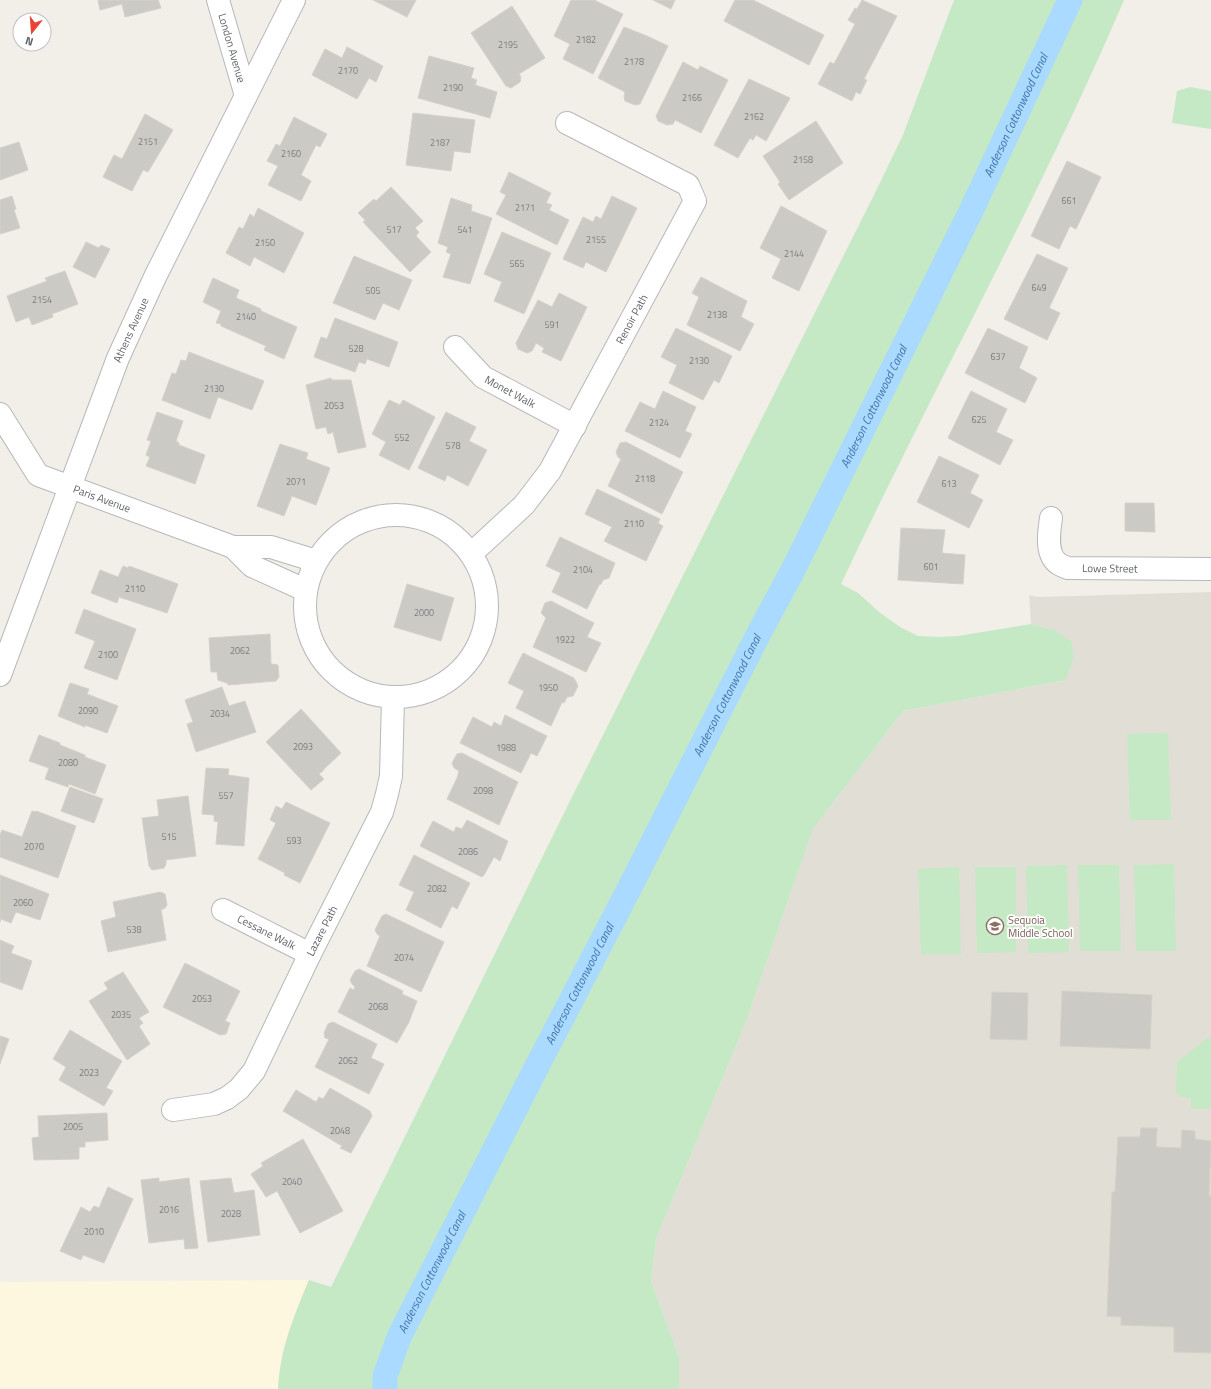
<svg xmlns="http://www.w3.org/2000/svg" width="1211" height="1389" font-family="'Titillium Web',sans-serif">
  <rect width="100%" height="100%" fill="#f1efe8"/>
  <!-- commercial -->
  <path fill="#fef7e0" d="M 309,1280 L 289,1331 L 282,1354 L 278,1389 L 0,1389 L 0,1282 Z"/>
  <!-- education -->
  <path fill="#e1ded6" d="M 1211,592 L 1211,1389 L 679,1389 L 679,1357 L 651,1281 L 656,1239 L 745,1024 L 813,829 L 903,711 L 1066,680 L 1054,630 L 1031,624 L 1029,595 L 1038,597 Z"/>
  <!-- green -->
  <path fill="#c5e8c5" d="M 954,0 L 1124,0 C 1039,199 933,388 841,584 L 858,593 L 879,612 L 900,627 L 918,636 L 940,637 L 958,636 L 1031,624 L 1054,630 L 1071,641 L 1074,656 L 1066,680 L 903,711 L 813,829 L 745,1024 L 656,1239 L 651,1281 L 679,1357 L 679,1389 L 278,1389 C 280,1350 294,1315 309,1280 L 331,1287 L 569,803 L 874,195 L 903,135 Z
    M 1190,87 L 1211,91 L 1211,129 L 1172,123 L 1177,91 Z
    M 1168,733 L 1171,820 L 1130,820 L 1127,734 Z
    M 1174,864 L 1176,951 L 1136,951 L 1134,865 Z
    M 1067,865 L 1069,952 L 1028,953 L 1026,866 Z
    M 1078,865 L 1119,865 L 1121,951 L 1080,951 Z
    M 959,867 L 961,954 L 921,954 L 918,869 Z
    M 975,867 L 1016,867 L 1016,952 L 977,953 Z
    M 1211,1035 L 1211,1109 L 1191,1109 L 1191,1098 L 1181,1097 L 1176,1093 L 1177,1062 Z"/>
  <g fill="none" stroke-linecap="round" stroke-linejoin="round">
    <!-- canal -->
    <path stroke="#aadaff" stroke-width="25" id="s1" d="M 385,1389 L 385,1376 L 400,1335 L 532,1076 L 628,891 L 757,637 L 794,568 L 972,209 L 1070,0"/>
  </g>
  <!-- building -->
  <path fill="#cccac5" stroke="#d6d1c6" d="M 98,0 L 158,0 L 161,8 L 125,17 L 122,4 L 100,10 Z
    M 373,0 L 416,0 L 407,17 Z
    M 571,0 L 594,0 L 623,14 L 593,74 L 563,59 L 570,44 L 554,36 Z
    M 653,0 L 675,0 L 671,9 Z
    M 735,0 L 753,0 L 824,35 L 809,65 L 724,21 Z
    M 862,0 L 897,16 L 864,79 L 867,80 L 860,94 L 856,92 L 852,101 L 818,84 L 830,62 L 834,64 L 855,24 L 848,20 L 855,8 L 857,9 Z
    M 512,6 L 545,58 L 519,74 L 521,77 L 520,82 L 511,88 L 506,86 L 471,33 Z
    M 624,27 L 647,36 L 668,46 L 640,104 L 635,105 L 625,101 L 624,96 L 625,92 L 598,78 Z
    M 347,47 L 383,66 L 376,82 L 369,78 L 357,99 L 312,75 L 325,49 L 342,58 Z
    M 429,56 L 474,68 L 471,78 L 477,80 L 475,85 L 497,92 L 490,118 L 418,98 Z
    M 683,62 L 698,70 L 700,66 L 728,80 L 701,133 L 675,120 L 673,124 L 667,125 L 658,121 L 656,116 Z
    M 749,79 L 790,98 L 766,141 L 756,135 L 753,140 L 750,138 L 738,158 L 714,145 Z
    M 413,113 L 475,120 L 470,153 L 454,151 L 451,171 L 406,165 Z
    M 145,114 L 173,130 L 148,172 L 143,170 L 132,191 L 103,177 L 114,155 L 122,159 Z
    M 294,117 L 327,134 L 320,147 L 316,145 L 301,175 L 311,181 L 301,201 L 268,185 L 278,166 L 267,161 L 276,144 L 280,146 Z
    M 816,121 L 843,163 L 789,200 L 778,184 L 780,182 L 763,156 Z
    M 19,142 L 28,170 L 0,180 L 0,148 Z
    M 1067,161 L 1101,177 L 1076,229 L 1070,226 L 1059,249 L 1031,236 Z
    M 509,172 L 551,193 L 546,203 L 552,205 L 549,210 L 569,220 L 557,245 L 496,214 L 506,195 L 500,192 Z
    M 391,187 L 423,221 L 415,228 L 419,232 L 416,236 L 431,252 L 410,272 L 363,222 L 365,220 L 358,213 L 374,199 L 376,201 Z
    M 12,196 L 16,209 L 14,210 L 20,228 L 0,234 L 0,200 Z
    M 612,196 L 637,208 L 606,272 L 586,262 L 583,268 L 563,259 L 583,217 L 593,222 L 596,216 L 601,219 Z
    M 451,198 L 472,205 L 471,211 L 492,218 L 470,284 L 443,277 L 451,254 L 446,252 L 448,247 L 438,243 Z
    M 781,206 L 827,231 L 799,291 L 772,278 L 781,259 L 760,248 Z
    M 258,208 L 304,233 L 284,273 L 254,257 L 250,266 L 226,253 L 239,227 L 243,229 L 250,214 L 254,217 Z
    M 502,232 L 551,253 L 524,314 L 494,301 L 502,282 L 484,274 Z
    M 86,242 L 99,248 L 101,245 L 110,249 L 95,278 L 73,267 Z
    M 1037,254 L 1068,268 L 1049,308 L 1060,313 L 1047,340 L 1004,319 Z
    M 354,256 L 412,280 L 399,310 L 383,303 L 375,320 L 333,303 Z
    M 65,271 L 78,304 L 52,314 L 53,317 L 32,325 L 29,317 L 16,322 L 7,296 L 47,281 L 45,278 Z
    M 701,277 L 747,301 L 741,317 L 754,324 L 740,351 L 687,325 L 699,297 L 692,293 Z
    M 213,278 L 239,290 L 236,298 L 261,309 L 261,311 L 297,327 L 284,359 L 264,350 L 266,346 L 221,326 L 221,324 L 216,323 L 221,311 L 203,302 Z
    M 559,293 L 587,307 L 561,361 L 542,352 L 544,348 L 536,343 L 532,351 L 527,353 L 518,349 L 516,343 L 538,300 L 552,307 Z
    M 335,318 L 398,342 L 389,367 L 367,359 L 365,364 L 359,362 L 355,372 L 314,357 L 321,337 L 327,339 Z
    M 676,328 L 732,356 L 719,383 L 714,380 L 703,400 L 669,383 L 677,365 L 661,357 Z
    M 988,328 L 1028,347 L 1019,368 L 1037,378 L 1025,403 L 965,373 Z
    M 189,352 L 264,381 L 252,410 L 218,397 L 210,419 L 162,400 L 172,373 L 176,374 L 181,360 L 186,361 Z
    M 331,378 L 332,380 L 351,380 L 366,447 L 338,453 L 333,432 L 328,434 L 326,427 L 316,429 L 306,385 Z
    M 663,391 L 696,407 L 685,431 L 692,434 L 680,458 L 625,431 L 640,402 L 655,409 Z
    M 971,391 L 1007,409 L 996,432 L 1013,440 L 1000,465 L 948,438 Z
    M 389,400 L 400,405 L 403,400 L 435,417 L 409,470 L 379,455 L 386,442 L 372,434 Z
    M 157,412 L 183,421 L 176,441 L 179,443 L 179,445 L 205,455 L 195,484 L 146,466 L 150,457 L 146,455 L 151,441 L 147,440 Z
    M 446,412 L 476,427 L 469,441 L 487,450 L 468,486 L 447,475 L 445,481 L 418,468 Z
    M 626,442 L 683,472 L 662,514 L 608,486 L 621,459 L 618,457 L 616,452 L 620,443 Z
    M 280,444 L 308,453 L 306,459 L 330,468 L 316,505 L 292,496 L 284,516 L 257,506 Z
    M 939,456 L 979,475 L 970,493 L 983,500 L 969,528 L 917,502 Z
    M 597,489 L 660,519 L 658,523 L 663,526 L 646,561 L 604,541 L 612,527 L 585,514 Z
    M 1125,503 L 1154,503 L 1155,532 L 1125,531 Z
    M 901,528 L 945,530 L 942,553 L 965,555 L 963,584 L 898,580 Z
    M 560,537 L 615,563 L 609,578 L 603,580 L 601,584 L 599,585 L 587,609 L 552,592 L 561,573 L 546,566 Z
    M 123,566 L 128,568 L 129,566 L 178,584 L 167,613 L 119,597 L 117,603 L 91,593 L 100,570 L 118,577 Z
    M 407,584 L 454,598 L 441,641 L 394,627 Z
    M 551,601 L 594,623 L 587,637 L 601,643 L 586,672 L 533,647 L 546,618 L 541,613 L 545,603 Z
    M 84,609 L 136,629 L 117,680 L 84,668 L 95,641 L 75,633 Z
    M 270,634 L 271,664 L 278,665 L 279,677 L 276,681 L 228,685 L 227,683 L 218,680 L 217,672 L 211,672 L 209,638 Z
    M 523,653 L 574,678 L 578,686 L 573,696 L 567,697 L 564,703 L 562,702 L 551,726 L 516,708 L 524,691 L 508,683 Z
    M 70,683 L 89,689 L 87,694 L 118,706 L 107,733 L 85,725 L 85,727 L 58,716 Z
    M 222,687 L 229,706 L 245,701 L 256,732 L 196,752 L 187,724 L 193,722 L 185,700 Z
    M 301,709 L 341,753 L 323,770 L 324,770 L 319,774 L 324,779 L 311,790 L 266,742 Z
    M 505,715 L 547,736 L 537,756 L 531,753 L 521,773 L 460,743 L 473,717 L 492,727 L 494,722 L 501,726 Z
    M 39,735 L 60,743 L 60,745 L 85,755 L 85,757 L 106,765 L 95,794 L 69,784 L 68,787 L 45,779 L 49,768 L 29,761 Z
    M 462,753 L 518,782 L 499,825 L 447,799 L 457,778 L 459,771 L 454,768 L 452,763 L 457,754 Z
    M 206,768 L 229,769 L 228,775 L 249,778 L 244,846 L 216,844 L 218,822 L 214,821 L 214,815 L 202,814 Z
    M 70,787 L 103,799 L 94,823 L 61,811 Z
    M 188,796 L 196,856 L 166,860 L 166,864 L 164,868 L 152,870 L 149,866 L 142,818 L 159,816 L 157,800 Z
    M 286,802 L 330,823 L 300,883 L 284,875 L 285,873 L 258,859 L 276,823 L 270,820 L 276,806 L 282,809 Z
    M 32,811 L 35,812 L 36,811 L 76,826 L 58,878 L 0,857 L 0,835 L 2,830 L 22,837 Z
    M 467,820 L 508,841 L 500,861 L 494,857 L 484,875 L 482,877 L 420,846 L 433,821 L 454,832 L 456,827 L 462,829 Z
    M 414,855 L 470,883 L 457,909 L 452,906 L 441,928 L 406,910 L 414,892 L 399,885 Z
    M 0,875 L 49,894 L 40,920 L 16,912 L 11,923 L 1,919 L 0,922 Z
    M 160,892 L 165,894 L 167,905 L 164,909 L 161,909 L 166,940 L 108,952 L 101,921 L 116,917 L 113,902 Z
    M 386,914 L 444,942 L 421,992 L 367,966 L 380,936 L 377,934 L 375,930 L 382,916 Z
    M 0,940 L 14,946 L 11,953 L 32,961 L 22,990 L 0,982 Z
    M 185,963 L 240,991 L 225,1021 L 230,1023 L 226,1034 L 220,1035 L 163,1007 Z
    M 359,969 L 403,991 L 402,994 L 417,1001 L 409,1022 L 397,1043 L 338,1012 L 350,988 L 354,990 L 355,987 L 352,984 L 350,980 L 355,971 Z
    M 123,972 L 149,1012 L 139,1018 L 143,1023 L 139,1026 L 150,1044 L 127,1060 L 89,1001 L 108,989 L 104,983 Z
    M 1062,991 L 1152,995 L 1150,1049 L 1060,1046 Z
    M 992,992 L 1028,993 L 1027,1040 L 990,1039 Z
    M 333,1022 L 377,1044 L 371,1058 L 384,1064 L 369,1094 L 315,1067 L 329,1039 L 325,1038 L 324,1033 L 328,1024 Z
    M 70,1030 L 122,1061 L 106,1088 L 113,1091 L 104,1106 L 59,1080 L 66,1067 L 53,1059 Z
    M 0,1036 L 9,1039 L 0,1064 Z
    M 330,1088 L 370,1111 L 372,1116 L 351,1153 L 340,1148 L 342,1146 L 283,1111 L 296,1090 L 316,1102 L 319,1097 L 323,1099 Z
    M 107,1113 L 108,1140 L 85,1142 L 85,1147 L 79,1147 L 79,1159 L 34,1160 L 32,1138 L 39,1137 L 38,1116 Z
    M 1141,1128 L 1157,1128 L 1156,1147 L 1181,1148 L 1182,1130 L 1195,1131 L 1195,1139 L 1211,1141 L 1209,1196 L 1211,1196 L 1211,1353 L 1174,1352 L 1174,1327 L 1121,1325 L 1121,1317 L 1107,1316 L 1112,1192 L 1115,1192 L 1118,1137 L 1140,1137 Z
    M 303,1139 L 343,1211 L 300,1233 L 277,1191 L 266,1197 L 251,1174 L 263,1166 L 261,1163 Z
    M 159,1178 L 159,1182 L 189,1178 L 198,1248 L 185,1249 L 184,1239 L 149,1243 L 141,1180 Z
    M 231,1178 L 234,1193 L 254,1190 L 260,1235 L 208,1242 L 200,1181 Z
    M 108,1187 L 133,1199 L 104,1263 L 83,1255 L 81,1260 L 60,1251 L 81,1207 L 90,1212 L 94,1206 L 99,1208 Z"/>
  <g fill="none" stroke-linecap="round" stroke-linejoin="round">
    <defs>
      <g id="street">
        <path id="s2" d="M 218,0 L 246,96"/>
        <path id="s3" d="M 455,347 L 483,377 L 575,426"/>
        <path id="s4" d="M 0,414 L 38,475 L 233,547 L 271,547 L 316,561"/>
        <circle cx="396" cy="606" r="91"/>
        <path id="s5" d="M 1051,518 C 1049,532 1045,555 1059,564 C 1062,566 1065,567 1068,568 L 1211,569"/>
        <path d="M 233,547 L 252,566 L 305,590"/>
        <path id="s6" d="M 472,553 L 524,505 L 550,471 L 695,201 L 688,185 L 567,123"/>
        <path id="s7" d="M 0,675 L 118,358 L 155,277 L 294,0"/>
        <path id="s8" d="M 223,910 L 310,954"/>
        <path id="s9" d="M 173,1110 L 214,1104 L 227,1098 L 239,1089 L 254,1071 L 310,954 L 382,812 L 387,794 L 391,776 L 393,698"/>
      </g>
    </defs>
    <!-- street casing -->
    <use href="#street" stroke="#b5b8bc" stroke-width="24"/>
    <!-- street -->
    <use href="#street" stroke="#fff" stroke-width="22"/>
  </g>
  <!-- icons -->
  <defs>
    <symbol id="school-ring" viewBox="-11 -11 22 22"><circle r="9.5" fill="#fff" stroke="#8d6e63" stroke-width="1.5"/><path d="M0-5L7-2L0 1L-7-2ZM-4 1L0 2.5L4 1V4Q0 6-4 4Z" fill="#8d6e63"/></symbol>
  </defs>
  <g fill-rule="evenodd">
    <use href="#school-ring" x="985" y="916" width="20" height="20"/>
  </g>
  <g text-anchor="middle" stroke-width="3.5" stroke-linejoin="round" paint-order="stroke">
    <!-- number labels -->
    <g font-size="9" fill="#7a7d7f">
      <text x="586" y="43">2182</text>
      <text x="508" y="48">2195</text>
      <text x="634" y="65">2178</text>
      <text x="348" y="74">2170</text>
      <text x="453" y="91">2190</text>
      <text x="692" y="101">2166</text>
      <text x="754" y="120">2162</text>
      <text x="148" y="145">2151</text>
      <text x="440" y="146">2187</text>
      <text x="291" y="157">2160</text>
      <text x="803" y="163">2158</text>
      <text x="1069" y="204">661</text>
      <text x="525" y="211">2171</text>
      <text x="394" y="233">517</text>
      <text x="465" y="233">541</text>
      <text x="596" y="243">2155</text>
      <text x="265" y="246">2150</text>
      <text x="794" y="257">2144</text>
      <text x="517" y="267">565</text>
      <text x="1039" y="291">649</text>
      <text x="373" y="294">505</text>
      <text x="42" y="303">2154</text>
      <text x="717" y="318">2138</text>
      <text x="246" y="320">2140</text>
      <text x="552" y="328">591</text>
      <text x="356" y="352">528</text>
      <text x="998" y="360">637</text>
      <text x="699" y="364">2130</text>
      <text x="214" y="392">2130</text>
      <text x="334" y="409">2053</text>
      <text x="979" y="423">625</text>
      <text x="659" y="426">2124</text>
      <text x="402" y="441">552</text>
      <text x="453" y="449">578</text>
      <text x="645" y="482">2118</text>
      <text x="296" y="485">2071</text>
      <text x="949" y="487">613</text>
      <text x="634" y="527">2110</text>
      <text x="931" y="570">601</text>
      <text x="583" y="573">2104</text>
      <text x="135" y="592">2110</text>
      <text x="424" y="616">2000</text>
      <text x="565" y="643">1922</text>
      <text x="240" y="654">2062</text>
      <text x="108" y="658">2100</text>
      <text x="548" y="691">1950</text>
      <text x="88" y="714">2090</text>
      <text x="220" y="717">2034</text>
      <text x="303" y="750">2093</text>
      <text x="506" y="751">1988</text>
      <text x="68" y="766">2080</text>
      <text x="483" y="794">2098</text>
      <text x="226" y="799">557</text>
      <text x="169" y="840">515</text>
      <text x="294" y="844">593</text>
      <text x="34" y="850">2070</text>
      <text x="468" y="855">2086</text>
      <text x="437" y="892">2082</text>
      <text x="23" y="906">2060</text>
      <text x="134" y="933">538</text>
      <text x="404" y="961">2074</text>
      <text x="202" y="1002">2053</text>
      <text x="378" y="1010">2068</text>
      <text x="121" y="1018">2035</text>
      <text x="348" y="1064">2062</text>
      <text x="89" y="1076">2023</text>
      <text x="73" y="1130">2005</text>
      <text x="340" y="1134">2048</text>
      <text x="292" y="1185">2040</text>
      <text x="169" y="1213">2016</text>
      <text x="231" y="1217">2028</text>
      <text x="94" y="1235">2010</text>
    </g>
    <!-- street labels -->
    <g font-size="11" fill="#5f6368" stroke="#fff">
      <text dy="4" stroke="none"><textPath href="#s2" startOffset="50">London Avenue</textPath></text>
      <text dy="4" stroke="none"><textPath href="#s6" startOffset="286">Renoir Path</textPath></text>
      <text dy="4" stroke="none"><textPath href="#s7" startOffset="369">Athens Avenue</textPath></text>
      <text dy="4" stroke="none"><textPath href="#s3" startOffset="72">Monet Walk</textPath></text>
      <text dy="4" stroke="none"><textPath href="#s4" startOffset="140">Paris Avenue</textPath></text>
      <text dy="4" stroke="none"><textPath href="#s5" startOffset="101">Lowe Street</textPath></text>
      <text dy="4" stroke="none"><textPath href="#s9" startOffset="250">Lazare Path</textPath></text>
      <text dy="4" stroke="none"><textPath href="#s8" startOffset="49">Cessane Walk</textPath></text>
    </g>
    <!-- education labels -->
    <g font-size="11" fill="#785e54" stroke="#fff" text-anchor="start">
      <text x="1008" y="924">Sequoia<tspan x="1008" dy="13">Middle School</tspan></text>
    </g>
    <!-- water labels -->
    <g font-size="12" font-style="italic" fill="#4174aa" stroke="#fff">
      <text dy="4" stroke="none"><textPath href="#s1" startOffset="1423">Anderson Cottonwood Canal</textPath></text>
      <text dy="4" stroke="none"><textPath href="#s1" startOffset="1099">Anderson Cottonwood Canal</textPath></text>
      <text dy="4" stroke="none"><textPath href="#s1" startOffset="775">Anderson Cottonwood Canal</textPath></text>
      <text dy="4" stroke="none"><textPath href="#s1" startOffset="451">Anderson Cottonwood Canal</textPath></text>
      <text dy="4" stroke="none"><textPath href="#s1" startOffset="127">Anderson Cottonwood Canal</textPath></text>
    </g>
  </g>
  <!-- north arrow -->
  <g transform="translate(32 32) rotate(197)"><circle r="19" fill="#ffffff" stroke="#bfc1c3"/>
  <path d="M0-3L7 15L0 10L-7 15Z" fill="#ea4335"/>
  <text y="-6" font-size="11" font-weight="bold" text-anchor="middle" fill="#5f6368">N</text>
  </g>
</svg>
